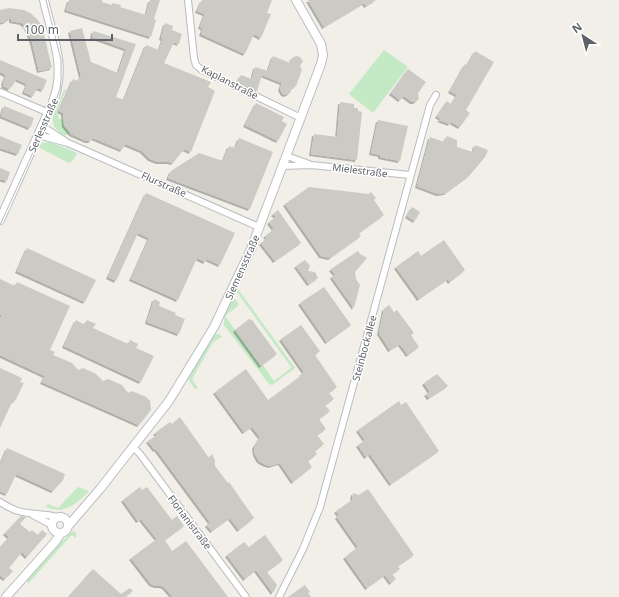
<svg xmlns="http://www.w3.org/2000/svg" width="619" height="597" font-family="'Noto Sans',sans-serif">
  <defs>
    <filter id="shadow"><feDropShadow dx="-2" dy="2" stdDeviation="0" flood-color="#0004"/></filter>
  </defs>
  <rect width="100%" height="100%" fill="#f1efe7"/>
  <!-- green -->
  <path fill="#c3e9c5" d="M 384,50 L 408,67 L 373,113 L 349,94 Z
    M 64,89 L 66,90 L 56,114 L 59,115 L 58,118 L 63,120 L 65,127 L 71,134 L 67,134 L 65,136 C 41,123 59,107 64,89 Z
    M 49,142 L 56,144 L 77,153 L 74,159 L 69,163 L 38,147 L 42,143 Z
    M 238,289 L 295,368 L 272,385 L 269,384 L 224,325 C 223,315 228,307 233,299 L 235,299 L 239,305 L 225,316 L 261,365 L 262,364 L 274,381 L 291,368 L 291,367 L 237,292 L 237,290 Z
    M 215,334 L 220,334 L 222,337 L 213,342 L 192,379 L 198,388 L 195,389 L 188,379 Z
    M 78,487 L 89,491 C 77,504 63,515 46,507 L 48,504 L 58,508 Z
    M 73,531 L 76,532 L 76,538 L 72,535 L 66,541 L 28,584 L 27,580 L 54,549 Z"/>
  <!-- building -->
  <path fill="#cccac4" filter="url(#shadow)" d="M 69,0 L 102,0 L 102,2 L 112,5 L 112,3 L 121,5 L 120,7 L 146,15 L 150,0 L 160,0 L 154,19 L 156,20 L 151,37 L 66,10 Z
    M 202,0 L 272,0 L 267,13 L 271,14 L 261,38 L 254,34 L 245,54 L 201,34 L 203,28 L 200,27 L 205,14 L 197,11 Z
    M 308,0 L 376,0 L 366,6 L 364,3 L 324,27 Z
    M 9,8 L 24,10 L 30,13 L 37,19 L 42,26 L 52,68 L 39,71 L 32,42 L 26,27 L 22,23 L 11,21 L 11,18 L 5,22 L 0,23 L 0,10 Z
    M 165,23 L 173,26 L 172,30 L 182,34 L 179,44 L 174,42 L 164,63 L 211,82 L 208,87 L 215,91 L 191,152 L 184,149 L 173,163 L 169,162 L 158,162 L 150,159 L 142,151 L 125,144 L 122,150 L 93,138 L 90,141 L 87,141 L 71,134 L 64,125 L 63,113 L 59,111 L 73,79 L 78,81 L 81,76 L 70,31 L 82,28 L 91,62 L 118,73 L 126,49 L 92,37 L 93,31 L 136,44 L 116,97 L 124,100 L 146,45 L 159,50 L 163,39 L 161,38 Z
    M 475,51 L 494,62 L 466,110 L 470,113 L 460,127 L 451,122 L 450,124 L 439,120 L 441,119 L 437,116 L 447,101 L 451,104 L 457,95 L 450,91 L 465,64 L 467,65 Z
    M 273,56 L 290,63 L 292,58 L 296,56 L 300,57 L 303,61 L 300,66 L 302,70 L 296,86 L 292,88 L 290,93 L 286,95 L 283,94 L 280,89 L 282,83 L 262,75 L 257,91 L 237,82 L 241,75 L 252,79 L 255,67 L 268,71 Z
    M 0,60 L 47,80 L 43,90 L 37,88 L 33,96 L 24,92 L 27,84 L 16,79 L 12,87 L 11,86 L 10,89 L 3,86 L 4,84 L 3,83 L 6,75 L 0,72 Z
    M 408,69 L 426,82 L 418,93 L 419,99 L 415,102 L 412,102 L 404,96 L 400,100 L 391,93 Z
    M 340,102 L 354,104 L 354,108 L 358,108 L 358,111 L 362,112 L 357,160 L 311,154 L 314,134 L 337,137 Z
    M 256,103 L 284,117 L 282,121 L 287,124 L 278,141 L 245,125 Z
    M 4,106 L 34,118 L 30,128 L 1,116 Z
    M 378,120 L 408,126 L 400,161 L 380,157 L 380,155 L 371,153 Z
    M 0,136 L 22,145 L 18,154 L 0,148 Z
    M 447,136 L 457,140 L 457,147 L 473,152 L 475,145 L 488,150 L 485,157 L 469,176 L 446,193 L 438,194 L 417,186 L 430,137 L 444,142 Z
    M 239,138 L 273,152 L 250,209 L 168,178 L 171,171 L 199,153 L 223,161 L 229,146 L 235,148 Z
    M 0,168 L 10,172 L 7,181 L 0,179 Z
    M 309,187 L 369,194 L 371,192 L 376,198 L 374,200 L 384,215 L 359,233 L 361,236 L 330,258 L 321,256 L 285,204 Z
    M 146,193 L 235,233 L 220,265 L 207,259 L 205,262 L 197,258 L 178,300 L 131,279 L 149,238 L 138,233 L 116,281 L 108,277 Z
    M 412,207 L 420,212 L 415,221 L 407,216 Z
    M 278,210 L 301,243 L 275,261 L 261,243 L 267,238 L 265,236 L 274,229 L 269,222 L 276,217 L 273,214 Z
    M 444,240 L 465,270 L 450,282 L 448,279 L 419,299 L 396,267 L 418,251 L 421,256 Z
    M 27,248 L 96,280 L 85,302 L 17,271 Z
    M 358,251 L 360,254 L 367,258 L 355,272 L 356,279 L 360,285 L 354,308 L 332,277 L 335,274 L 331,269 Z
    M 305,260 L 310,266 L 308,271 L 315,272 L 318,278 L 309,284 L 296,266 Z
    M 0,279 L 15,286 L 17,282 L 70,306 L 50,350 L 55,352 L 53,355 L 72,363 L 78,370 L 83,368 L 96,374 L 103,381 L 108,379 L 122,385 L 128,393 L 132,391 L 146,397 L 150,401 L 151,410 L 139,425 L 42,382 L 45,376 L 0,355 L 0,319 L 2,315 L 0,314 Z
    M 324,287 L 351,325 L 327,342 L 300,303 Z
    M 154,299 L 160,302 L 159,306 L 176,313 L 175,315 L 185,319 L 179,334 L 147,322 Z
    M 389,305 L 394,312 L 397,310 L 414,333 L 411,335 L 419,347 L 408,355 L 400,344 L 390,350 L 379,333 L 384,309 Z
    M 249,319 L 252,320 L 277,354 L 261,366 L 235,330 Z
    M 76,320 L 85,325 L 87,320 L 96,324 L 93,328 L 128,344 L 130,340 L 138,344 L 136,348 L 154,356 L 141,382 L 64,346 Z
    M 301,325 L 320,351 L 315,355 L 337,387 L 329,393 L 334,399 L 325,405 L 330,411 L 319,419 L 326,429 L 317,435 L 324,444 L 315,451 L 317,454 L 308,461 L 312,467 L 293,482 L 280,463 L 270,466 L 264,464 L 259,461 L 255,454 L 254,447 L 260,437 L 252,427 L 244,432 L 215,392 L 246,369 L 268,400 L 302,375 L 301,374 L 304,372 L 281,339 Z
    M 0,368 L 22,378 L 20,382 L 24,383 L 15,401 L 13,400 L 0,428 Z
    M 437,374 L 448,386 L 429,398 L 426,394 L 430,392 L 424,383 Z
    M 399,401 L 401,405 L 406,402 L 439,451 L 391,484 L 370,454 L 366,457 L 358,445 L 365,440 L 358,430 Z
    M 180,417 L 209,458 L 212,454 L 215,460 L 215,466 L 228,483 L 229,482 L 254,518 L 239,530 L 230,518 L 212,531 L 207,525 L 210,522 L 156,449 L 155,450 L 148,441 L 157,435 L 155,433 L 170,422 L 172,424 Z
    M 7,448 L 65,474 L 63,480 L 53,491 L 16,474 L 7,494 L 0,491 L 0,465 Z
    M 140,487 L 142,490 L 147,487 L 172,520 L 177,516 L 184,526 L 165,540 L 172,551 L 186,541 L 228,597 L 173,597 L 164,587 L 161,586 L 156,586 L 151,584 L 131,558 L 157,539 L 141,519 L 138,521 L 123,500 Z
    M 368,489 L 414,555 L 398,566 L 400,569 L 392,574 L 396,579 L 391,583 L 385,575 L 367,588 L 345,557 L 358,547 L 337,517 L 339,515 L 336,511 L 352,500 L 353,493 L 359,495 Z
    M 21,516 L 26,517 L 20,524 L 30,532 L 32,530 L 38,535 L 42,530 L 47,534 L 27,557 L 22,552 L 9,568 L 13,571 L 5,579 L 0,575 L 0,547 L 9,537 L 5,533 Z
    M 265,535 L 283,560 L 267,572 L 277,585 L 273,593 L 256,570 L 245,579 L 227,555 L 244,542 L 249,547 Z
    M 93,569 L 121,594 L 130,588 L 133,591 L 125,597 L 68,597 Z
    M 305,585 L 310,592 L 308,593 L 311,597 L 288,597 Z"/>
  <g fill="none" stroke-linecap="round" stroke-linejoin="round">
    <defs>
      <path id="street" d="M 188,0 L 194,58 L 196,65 L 202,70 L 301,118
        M 0,92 L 49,113
        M 42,126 L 65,141
        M 38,135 L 68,143 L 259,227
        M 287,156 L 309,164
        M 283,166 L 311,165 L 410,175
        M 133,447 L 140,454 L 246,597
        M 0,502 C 5,505 10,508 15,510 C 28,515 43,513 57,517
        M 33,515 L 52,525
        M 279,597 L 303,549 L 320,507 L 430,105 L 436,95"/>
      <path id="secondary" d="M 0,220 L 53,102 C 67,64 52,37 44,0
        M52 525a8 8 0 1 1 16 0a8 8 0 1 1-16 0Z
        M 69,525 L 100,489 L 169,401 L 214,327 L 251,249 L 321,64 L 323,55 L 321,44 L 296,0
        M 6,597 L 55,542 L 61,533"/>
    </defs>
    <!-- street casing -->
    <use href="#street" stroke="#b9bcc1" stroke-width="8"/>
    <!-- secondary casing -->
    <use href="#secondary" stroke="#babdc3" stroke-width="10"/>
    <!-- street -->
    <use href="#street" stroke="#fff" stroke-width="6"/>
    <!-- secondary -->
    <use href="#secondary" stroke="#fff" stroke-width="8"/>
    <!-- tram -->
    <path stroke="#b7b8b9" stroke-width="1" d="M 0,225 L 51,113 L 60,89 L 61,80 L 61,60 L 46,0"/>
  </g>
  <g text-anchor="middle" stroke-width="3" stroke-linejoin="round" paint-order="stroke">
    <!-- street labels -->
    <g font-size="10" fill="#5e6268" stroke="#fff">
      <text transform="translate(230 82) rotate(27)" y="4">Kaplanstraße</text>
      <text transform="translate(43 125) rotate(-66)" y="4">Serlesstraße</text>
      <text transform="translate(360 170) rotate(7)" y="4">Mielestraße</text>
      <text transform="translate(164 184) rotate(24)" y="4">Flurstraße</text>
      <text transform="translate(242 267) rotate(-66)" y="4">Siemensstraße</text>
      <text transform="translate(364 348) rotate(-75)" y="4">Steinbockallee</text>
      <text transform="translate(190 522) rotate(53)" y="4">Florianistraße</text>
    </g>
  </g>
  <!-- north arrow -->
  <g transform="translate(583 36) rotate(324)" stroke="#ffffff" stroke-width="3" paint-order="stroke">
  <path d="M0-3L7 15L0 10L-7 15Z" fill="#5e6268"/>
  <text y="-6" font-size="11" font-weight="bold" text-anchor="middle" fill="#5e6268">N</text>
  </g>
  <!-- scale -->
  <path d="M18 34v6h94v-6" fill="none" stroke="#5e6268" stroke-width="2"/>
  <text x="24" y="34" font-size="12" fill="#5e6268" stroke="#ffffff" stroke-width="3" paint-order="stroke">100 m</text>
</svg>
